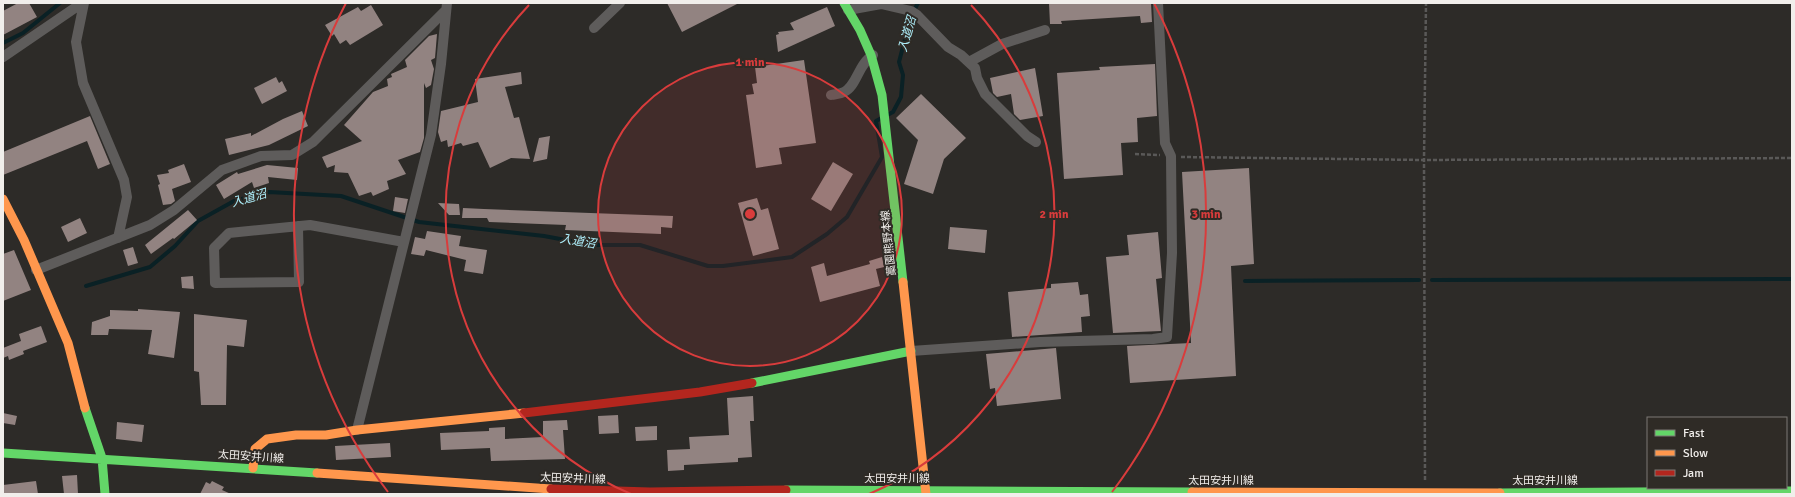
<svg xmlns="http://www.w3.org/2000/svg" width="1795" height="497" font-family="Signika,'Noto Sans JP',sans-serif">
  <rect width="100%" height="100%" fill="#2d2b28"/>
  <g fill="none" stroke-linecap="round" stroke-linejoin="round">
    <!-- stream -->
    <path stroke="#0a2125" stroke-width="4" d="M 3,43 L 23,33 L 60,3
      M 1432,280 L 1792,279
      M 1245,281 L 1419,280
      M 86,286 L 150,267 L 175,246 L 198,221 L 234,201 L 269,192 L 341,196 L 419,222 L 544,236 L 592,245 L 640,245 L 708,266 L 723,266 L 792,257 L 827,234 L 847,217 L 882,157 L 876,121 L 893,112 L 901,97 L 903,75 L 899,62 L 911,16 L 918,3"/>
  </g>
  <!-- building -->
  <path fill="#928381" d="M 18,3 L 29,3 L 37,17 L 3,35 L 3,11 Z
    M 667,3 L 739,3 L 682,32 Z
    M 1049,3 L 1151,3 L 1152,22 L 1141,23 L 1140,16 L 1061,21 L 1062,24 L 1050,24 Z
    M 371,5 L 383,25 L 350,45 L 346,40 L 340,44 L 334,34 L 332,36 L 325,25 L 358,7 L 361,11 Z
    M 827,7 L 835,26 L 778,52 L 776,35 L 779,34 L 778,32 L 794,30 L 790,23 Z
    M 437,34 L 435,58 L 431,60 L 434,69 L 431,85 L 426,88 L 424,83 L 424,138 L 420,152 L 398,160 L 406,174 L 387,181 L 389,189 L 373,196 L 371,192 L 359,196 L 348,173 L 334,172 L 335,165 L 327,168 L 322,157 L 362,141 L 344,125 L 373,92 L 388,86 L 387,79 L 392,77 L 391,74 L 407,67 L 405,60 L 429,36 Z
    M 804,60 L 816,143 L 779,148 L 782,164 L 756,168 L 746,95 L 754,94 L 752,84 L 757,83 L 755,67 Z
    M 1155,64 L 1157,116 L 1137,118 L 1138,142 L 1121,143 L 1123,175 L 1064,179 L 1057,73 L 1100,70 L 1099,67 Z
    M 1035,68 L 1043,116 L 1020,120 L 1014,114 L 1011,94 L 997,97 L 993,93 L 990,78 Z
    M 521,72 L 522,84 L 505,87 L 514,118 L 519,117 L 530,159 L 511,158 L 490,168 L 478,142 L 463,146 L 461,143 L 448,147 L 447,140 L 441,142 L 438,132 L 441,111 L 478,102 L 475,79 Z
    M 276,77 L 279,83 L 282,81 L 287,91 L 262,104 L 254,88 Z
    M 921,94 L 966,138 L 944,159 L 933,194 L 904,184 L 918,140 L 896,118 Z
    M 302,111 L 308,126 L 269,145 L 229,155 L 225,139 L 251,133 L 251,136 L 283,119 Z
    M 90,116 L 110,164 L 98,169 L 87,141 L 3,175 L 3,152 Z
    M 550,136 L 547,159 L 533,162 L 539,138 Z
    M 833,162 L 853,174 L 831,211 L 811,199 Z
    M 184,164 L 191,182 L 172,189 L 175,201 L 171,204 L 163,205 L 158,185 L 160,184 L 157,175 L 169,173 L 168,170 Z
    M 267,165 L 298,168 L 297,180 L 268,177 L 269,183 L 254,188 L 252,182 L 224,199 L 216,185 L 237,172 L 238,174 Z
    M 1249,168 L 1254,264 L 1231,266 L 1236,376 L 1130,383 L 1127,346 L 1191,343 L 1182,172 Z
    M 395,197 L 408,199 L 405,213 L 393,211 Z
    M 757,198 L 761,210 L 768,208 L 779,249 L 753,256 L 738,203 Z
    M 438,203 L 459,204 L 460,215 L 449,215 Z
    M 463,208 L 484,209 L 673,216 L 672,228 L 661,227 L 661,234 L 565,230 L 566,225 L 489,222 L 487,218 L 462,218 Z
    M 188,210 L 197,220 L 174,239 L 173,238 L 151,254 L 145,245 Z
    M 80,218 L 87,233 L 68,242 L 61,227 Z
    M 950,227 L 987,230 L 985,253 L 948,249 Z
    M 427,231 L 461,236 L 459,246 L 487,250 L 483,274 L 464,271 L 466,260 L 426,250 L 424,256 L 411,254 L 415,237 L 425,239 Z
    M 1158,232 L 1162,278 L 1156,279 L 1161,331 L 1113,333 L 1106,257 L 1129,255 L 1127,235 Z
    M 133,247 L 138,263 L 128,266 L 123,250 Z
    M 14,250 L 31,290 L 3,301 L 3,254 Z
    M 882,257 L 884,267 L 876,269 L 880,286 L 820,302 L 811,267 L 824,263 L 827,276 L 870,264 L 869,261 Z
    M 193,276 L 194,289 L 182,288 L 181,277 Z
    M 1078,282 L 1080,295 L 1088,294 L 1090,316 L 1081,317 L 1082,332 L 1012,337 L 1008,292 L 1051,288 L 1051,284 Z
    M 138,309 L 180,312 L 174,358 L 148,354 L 152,330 L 109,329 L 108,335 L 91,335 L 92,322 L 110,316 L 110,310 L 138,311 Z
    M 194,314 L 247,320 L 244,347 L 227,345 L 226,405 L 201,405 L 199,372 L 194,371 Z
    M 41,326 L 47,342 L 23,351 L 24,354 L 9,360 L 8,356 L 3,358 L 3,348 L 21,341 L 19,334 Z
    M 1056,348 L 1061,399 L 997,406 L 995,388 L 990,389 L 986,354 Z
    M 753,396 L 754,421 L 750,421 L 752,457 L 738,458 L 738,462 L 684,465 L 684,470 L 668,471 L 667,450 L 690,449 L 689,437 L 729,435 L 727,398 Z
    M 3,413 L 17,416 L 15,425 L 3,423 Z
    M 618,415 L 619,433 L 599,434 L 598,416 Z
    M 567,420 L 568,430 L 563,430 L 565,459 L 491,461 L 490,448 L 441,450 L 440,433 L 489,431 L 489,428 L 505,427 L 505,439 L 543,437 L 543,421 Z
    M 117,422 L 144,425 L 142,442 L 116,439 Z
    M 657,426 L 657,440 L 636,441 L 635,427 Z
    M 390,443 L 391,457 L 336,460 L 335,446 Z
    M 77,475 L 78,494 L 64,494 L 62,476 Z
    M 36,481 L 38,494 L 3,494 L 3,485 Z
    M 212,481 L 224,487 L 222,490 L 231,494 L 200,494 L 206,482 L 210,484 Z"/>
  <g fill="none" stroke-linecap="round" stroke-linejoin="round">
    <!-- path -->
    <path stroke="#5a5958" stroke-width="2.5" stroke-dasharray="4 2" stroke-linecap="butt" d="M 1135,154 L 1160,155
      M 1181,157 L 1424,160 L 1792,158
      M 1425,480 L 1424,160 L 1426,3"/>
    <!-- street -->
    <path stroke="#5e5c5b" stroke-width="10" d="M 84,3 L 76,42 L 83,83 L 124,180 L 127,197 L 118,238
      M 848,10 L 881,4 L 911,11 L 917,15 L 948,47 L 961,55 L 975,68 L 977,78 L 985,94 L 1027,136 L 1036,142
      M 594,28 L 620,3
      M 3,57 L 82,3
      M 969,62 L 1002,44 L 1045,30
      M 831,95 C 835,94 840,94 844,92 C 857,86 858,64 873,55
      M 298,226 L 299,282 L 215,283 L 214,248 L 229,233 L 310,225 L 404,242
      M 36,270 L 150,225 L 174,210 L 222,170 L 261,156 L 292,155 L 313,142 L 445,11
      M 911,351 L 1040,342 L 1153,339 L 1167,337 L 1172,253 L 1171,156 L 1165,143 L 1158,3
      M 357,430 L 431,135 L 441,64 L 447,3"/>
    <!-- fast -->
    <path stroke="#63d668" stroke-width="9" d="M 844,3 L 860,30 L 871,55 L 882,95 L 903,282
      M 752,383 L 911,351
      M 85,408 L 102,458 L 105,494
      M 3,453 L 317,473
      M 786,490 L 1192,492
      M 1500,493 L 1792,491"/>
    <!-- slow -->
    <path stroke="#ff974d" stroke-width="9" d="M 3,199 L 24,240 L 68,343 L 85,408
      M 903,282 L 926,494
      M 253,468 L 255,449 L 267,439 L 296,435 L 326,435 L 357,430 L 524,413
      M 317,473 L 551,489
      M 1192,492 L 1500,493"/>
    <!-- jam -->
    <path stroke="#b3261e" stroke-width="9" d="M 524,413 L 700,392 L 752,383
      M 551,489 L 650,492 L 786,490"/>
  </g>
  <!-- distance rings -->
  <circle cx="750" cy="214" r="152" fill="#d93c3c" fill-opacity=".12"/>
  <g fill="none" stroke="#d93c3c" stroke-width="2">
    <circle cx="750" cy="214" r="152"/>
    <path d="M631 494A304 304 0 0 1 529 5M971 5A304 304 0 0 1 869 494"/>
    <path d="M388 492A456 456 0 0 1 346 3M1154 3A456 456 0 0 1 1112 492"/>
  </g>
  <g text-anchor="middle" stroke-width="4" stroke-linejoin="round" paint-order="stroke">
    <!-- street labels -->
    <g font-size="11" fill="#f1eeeb" stroke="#2f2b26">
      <text transform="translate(888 243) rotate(-96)" y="4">藁園熊野本線</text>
      <text transform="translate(251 456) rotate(4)" y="4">太田安井川線</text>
      <text transform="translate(573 478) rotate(2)" y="4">太田安井川線</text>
      <text x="897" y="482">太田安井川線</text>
      <text x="1221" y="484">太田安井川線</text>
      <text x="1545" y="484">太田安井川線</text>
    </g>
    <!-- water labels -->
    <g font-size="12" font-style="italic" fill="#aeeffb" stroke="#2f2b26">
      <text transform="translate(907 34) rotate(-74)" y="4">入道沼</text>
      <text transform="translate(249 198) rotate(-16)" y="4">入道沼</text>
      <text transform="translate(578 241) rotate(9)" y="4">入道沼</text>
    </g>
  </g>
  <circle cx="750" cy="214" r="6" fill="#d93c3c" stroke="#2f2b26" stroke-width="2"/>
  <g font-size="12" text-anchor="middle" font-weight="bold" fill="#d93c3c" stroke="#2f2b26" stroke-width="4" stroke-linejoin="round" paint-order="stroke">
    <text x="750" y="66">1 min</text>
    <text x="1054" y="218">2 min</text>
    <text x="1206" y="218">3 min</text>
  </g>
  <!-- border -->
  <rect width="1795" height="497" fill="none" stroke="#f1eeeb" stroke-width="8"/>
  <!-- legend -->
  <rect x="1647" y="417" width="140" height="72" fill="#2f2b26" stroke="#7d7975"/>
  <rect x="1655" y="430" width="20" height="6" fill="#63d668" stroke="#7d7975"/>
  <text x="1683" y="437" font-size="12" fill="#f1eeeb">Fast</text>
  <rect x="1655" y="450" width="20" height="6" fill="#ff974d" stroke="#7d7975"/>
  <text x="1683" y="457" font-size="12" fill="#f1eeeb">Slow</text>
  <rect x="1655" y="470" width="20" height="6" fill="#b3261e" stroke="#7d7975"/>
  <text x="1683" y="477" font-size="12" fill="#f1eeeb">Jam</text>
</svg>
